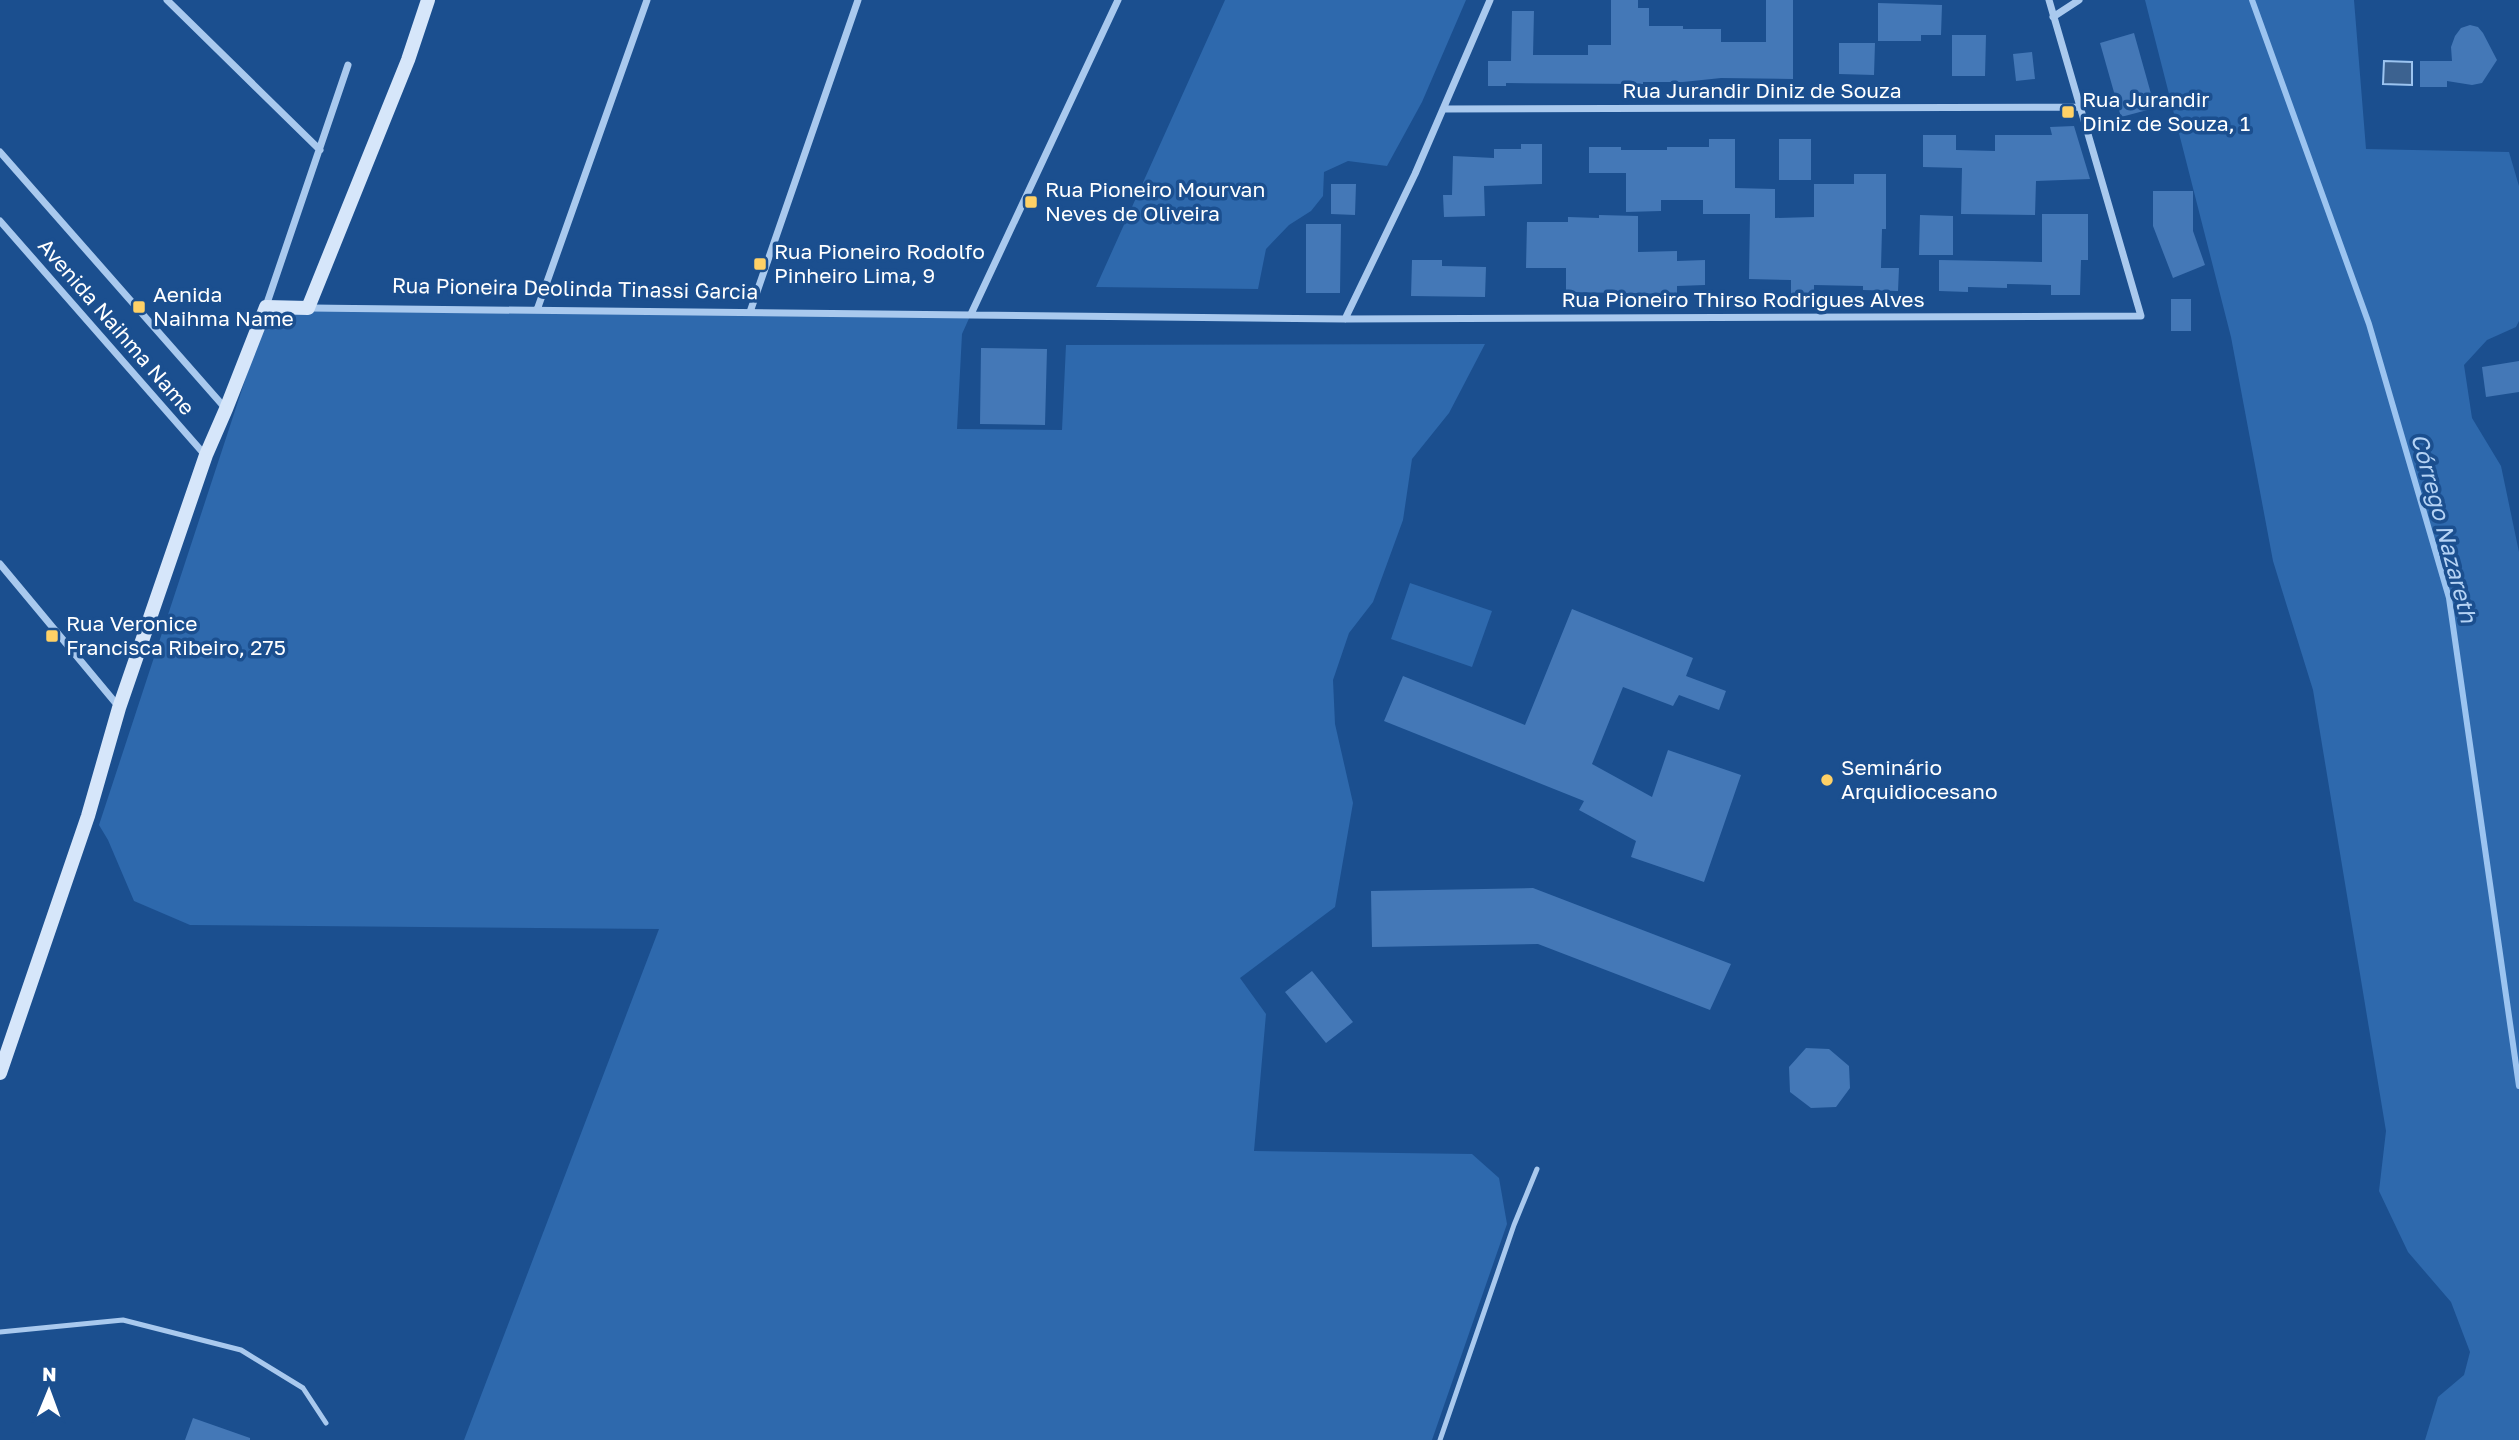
<svg xmlns="http://www.w3.org/2000/svg" width="2519" height="1440" font-family="'Golos Text',sans-serif">
  <rect width="100%" height="100%" fill="#1b4f8f"/>
  <!-- green -->
  <path fill="#2e69ad" d="M 1225,0 L 1466,0 L 1422,102 L 1387,166 L 1348,161 L 1324,172 L 1323,196 L 1311,211 L 1289,225 L 1266,249 L 1258,289 L 1096,287 Z
    M 2145,0 L 2354,0 L 2366,149 L 2509,152 L 2519,186 L 2519,321 L 2516,327 L 2487,340 L 2464,365 L 2472,418 L 2501,466 L 2519,552 L 2519,1440 L 2425,1440 L 2438,1397 L 2464,1375 L 2470,1352 L 2451,1302 L 2408,1252 L 2379,1191 L 2386,1131 L 2313,690 L 2273,561 L 2231,337 Z
    M 270,304 L 971,314 L 962,334 L 957,429 L 1062,430 L 1066,345 L 1485,344 L 1449,413 L 1412,459 L 1403,520 L 1373,602 L 1349,633 L 1333,680 L 1335,724 L 1353,803 L 1335,907 L 1240,978 L 1266,1014 L 1254,1151 L 1472,1154 L 1499,1178 L 1507,1224 L 1432,1440 L 464,1440 L 659,929 L 190,925 L 134,901 L 108,840 L 99,825 Z
    M 1410,583 L 1492,611 L 1472,667 L 1391,639 Z"/>
  <!-- water -->
  <path fill="#3c6290" stroke="#9cc4f0" stroke-width="2" d="M 2384,61 L 2412,62 L 2412,85 L 2383,84 Z"/>
  <g fill="none" stroke-linecap="round" stroke-linejoin="round">
    <!-- stream -->
    <path stroke="#9cc4f0" stroke-width="6" d="M 2252,0 L 2369,324 L 2449,598 L 2519,1086"/>
  </g>
  <!-- building -->
  <path fill="#4478b7" d="M 1611,0 L 1638,0 L 1638,8 L 1649,8 L 1649,26 L 1683,26 L 1683,29 L 1721,29 L 1721,42 L 1766,42 L 1766,0 L 1793,0 L 1793,79 L 1721,78 L 1683,82 L 1643,82 L 1643,84 L 1506,83 L 1506,86 L 1488,86 L 1488,61 L 1511,61 L 1512,11 L 1534,11 L 1533,55 L 1588,55 L 1588,45 L 1611,45 Z
    M 1878,3 L 1942,5 L 1941,35 L 1921,35 L 1921,41 L 1878,41 Z
    M 2470,25 L 2478,27 L 2483,33 L 2497,60 L 2482,83 L 2472,85 L 2447,81 L 2447,87 L 2420,87 L 2420,61 L 2452,61 L 2451,47 L 2455,36 L 2461,28 Z
    M 2134,33 L 2155,108 L 2121,117 L 2100,43 Z
    M 1952,35 L 1986,35 L 1985,76 L 1952,76 Z
    M 1839,43 L 1875,43 L 1874,75 L 1839,74 Z
    M 2032,52 L 2035,79 L 2016,81 L 2013,54 Z
    M 2074,126 L 2090,179 L 2036,181 L 2035,215 L 1961,214 L 1962,168 L 1923,167 L 1923,135 L 1956,135 L 1956,150 L 1995,151 L 1995,135 L 2052,135 L 2050,127 Z
    M 1709,139 L 1735,139 L 1735,188 L 1775,189 L 1775,218 L 1814,217 L 1814,184 L 1854,184 L 1854,174 L 1886,174 L 1886,229 L 1882,229 L 1881,268 L 1899,268 L 1898,291 L 1863,290 L 1863,286 L 1814,285 L 1814,294 L 1791,294 L 1791,280 L 1749,279 L 1750,214 L 1703,214 L 1703,200 L 1661,200 L 1661,211 L 1626,212 L 1626,173 L 1589,173 L 1589,147 L 1621,147 L 1621,150 L 1667,150 L 1667,147 L 1709,147 Z
    M 1779,139 L 1811,139 L 1811,180 L 1779,180 Z
    M 1521,144 L 1542,144 L 1542,184 L 1484,186 L 1485,216 L 1444,217 L 1443,195 L 1452,195 L 1453,156 L 1494,158 L 1494,149 L 1521,149 Z
    M 1331,184 L 1356,184 L 1355,215 L 1331,214 Z
    M 2153,191 L 2193,191 L 2193,231 L 2205,265 L 2173,278 L 2153,226 Z
    M 2042,214 L 2088,214 L 2088,260 L 2081,260 L 2080,295 L 2051,295 L 2051,285 L 2007,284 L 2007,288 L 1968,287 L 1968,292 L 1939,291 L 1939,260 L 2042,262 Z
    M 1599,215 L 1638,216 L 1638,252 L 1677,251 L 1677,261 L 1705,260 L 1705,285 L 1677,286 L 1677,294 L 1566,292 L 1566,268 L 1526,268 L 1527,222 L 1568,222 L 1568,217 L 1599,218 Z
    M 1920,215 L 1953,216 L 1953,255 L 1919,255 Z
    M 1306,224 L 1341,224 L 1340,293 L 1306,293 Z
    M 1412,260 L 1442,260 L 1442,266 L 1486,267 L 1485,297 L 1411,296 Z
    M 2171,299 L 2191,299 L 2191,331 L 2171,331 Z
    M 981,348 L 1047,349 L 1045,425 L 980,424 Z
    M 2519,361 L 2519,392 L 2486,397 L 2482,367 Z
    M 1572,609 L 1693,658 L 1686,676 L 1726,691 L 1719,710 L 1679,695 L 1673,706 L 1623,687 L 1592,764 L 1652,797 L 1668,750 L 1741,775 L 1704,882 L 1631,857 L 1636,841 L 1579,810 L 1584,801 L 1384,721 L 1403,676 L 1525,725 Z
    M 1533,888 L 1731,964 L 1710,1010 L 1538,944 L 1372,947 L 1371,891 Z
    M 1312,971 L 1353,1022 L 1326,1043 L 1285,992 Z
    M 1806,1048 L 1829,1049 L 1849,1066 L 1850,1088 L 1836,1107 L 1811,1108 L 1790,1092 L 1789,1067 Z
    M 193,1418 L 250,1438 L 250,1440 L 185,1440 Z"/>
  <g fill="none" stroke-linecap="round" stroke-linejoin="round">
    <!-- lane -->
    <path stroke="#a9c9ee" stroke-width="5" d="M 0,1332 L 123,1320 L 241,1350 L 303,1388 L 326,1423
      M 1440,1440 L 1514,1225 L 1537,1169"/>
    <!-- street -->
    <path stroke="#a9c9ee" stroke-width="7" d="M 167,0 L 320,150
      M 2053,17 L 2079,0
      M 1443,109 L 2082,107
      M 0,152 L 226,409
      M 0,221 L 205,455
      M 266,306 L 348,65
      M 309,308 L 1345,319 L 2141,316 L 2049,0
      M 537,310 L 647,0
      M 750,312 L 858,0
      M 971,314 L 1118,0
      M 1345,319 L 1415,174 L 1490,0
      M 0,564 L 119,707"/>
    <!-- secondary -->
    <path stroke="#d6e6fa" stroke-width="14" d="M 0,1073 L 88,816 L 119,708 L 206,455 L 226,409 L 266,307 L 308,308 L 408,60 L 428,0"/>
  </g>
  <!-- markers -->
  <g fill="#ffd166" stroke="#1b4f8f" stroke-width="2.5">
    <rect x="2061" y="105" width="14" height="14" rx="3.5"/>
    <rect x="1024" y="195" width="14" height="14" rx="3.5"/>
    <rect x="753" y="257" width="14" height="14" rx="3.5"/>
    <rect x="132" y="300" width="14" height="14" rx="3.5"/>
    <rect x="45" y="629" width="14" height="14" rx="3.5"/>
    <circle cx="1827" cy="780" r="7"/>
  </g>
  <g text-anchor="middle" stroke-width="7" stroke-linejoin="round" paint-order="stroke">
    <!-- street labels -->
    <g font-size="21" fill="#fff" stroke="#1b4f8f">
      <text x="1762" y="98">Rua Jurandir Diniz de Souza</text>
      <text transform="translate(575 289) rotate(1)" y="7">Rua Pioneira Deolinda Tinassi Garcia</text>
      <text x="1743" y="307">Rua Pioneiro Thirso Rodrigues Alves</text>
      <text transform="translate(116 327) rotate(49)" y="7">Avenida Naihma Name</text>
    </g>
    <!-- poi labels -->
    <g font-size="21" fill="#fff" stroke="#1b4f8f" text-anchor="start">
      <text x="2082" y="107">Rua Jurandir<tspan x="2082" dy="24">Diniz de Souza, 1</tspan></text>
      <text x="1045" y="197">Rua Pioneiro Mourvan<tspan x="1045" dy="24">Neves de Oliveira</tspan></text>
      <text x="774" y="259">Rua Pioneiro Rodolfo<tspan x="774" dy="24">Pinheiro Lima, 9</tspan></text>
      <text x="153" y="302">Aenida<tspan x="153" dy="24">Naihma Name</tspan></text>
      <text x="66" y="631">Rua Veronice<tspan x="66" dy="24">Francisca Ribeiro, 275</tspan></text>
      <text x="1841" y="775">Seminário<tspan x="1841" dy="24">Arquidiocesano</tspan></text>
    </g>
    <!-- water labels -->
    <g font-size="23" font-style="italic" fill="#b5d3f5" stroke="#1b4f8f">
      <text transform="translate(2444 528) rotate(75)" y="8">Córrego Nazareth</text>
    </g>
  </g>
  <!-- north arrow -->
  <g transform="translate(49 1391) rotate(1)" stroke="#1b4f8f" stroke-width="5" paint-order="stroke">
  <path d="M0-5L12 26L0 18L-12 26Z" fill="#ffffff"/>
  <text y="-10" font-size="19" font-weight="bold" text-anchor="middle" fill="#ffffff">N</text>
  </g>
</svg>
